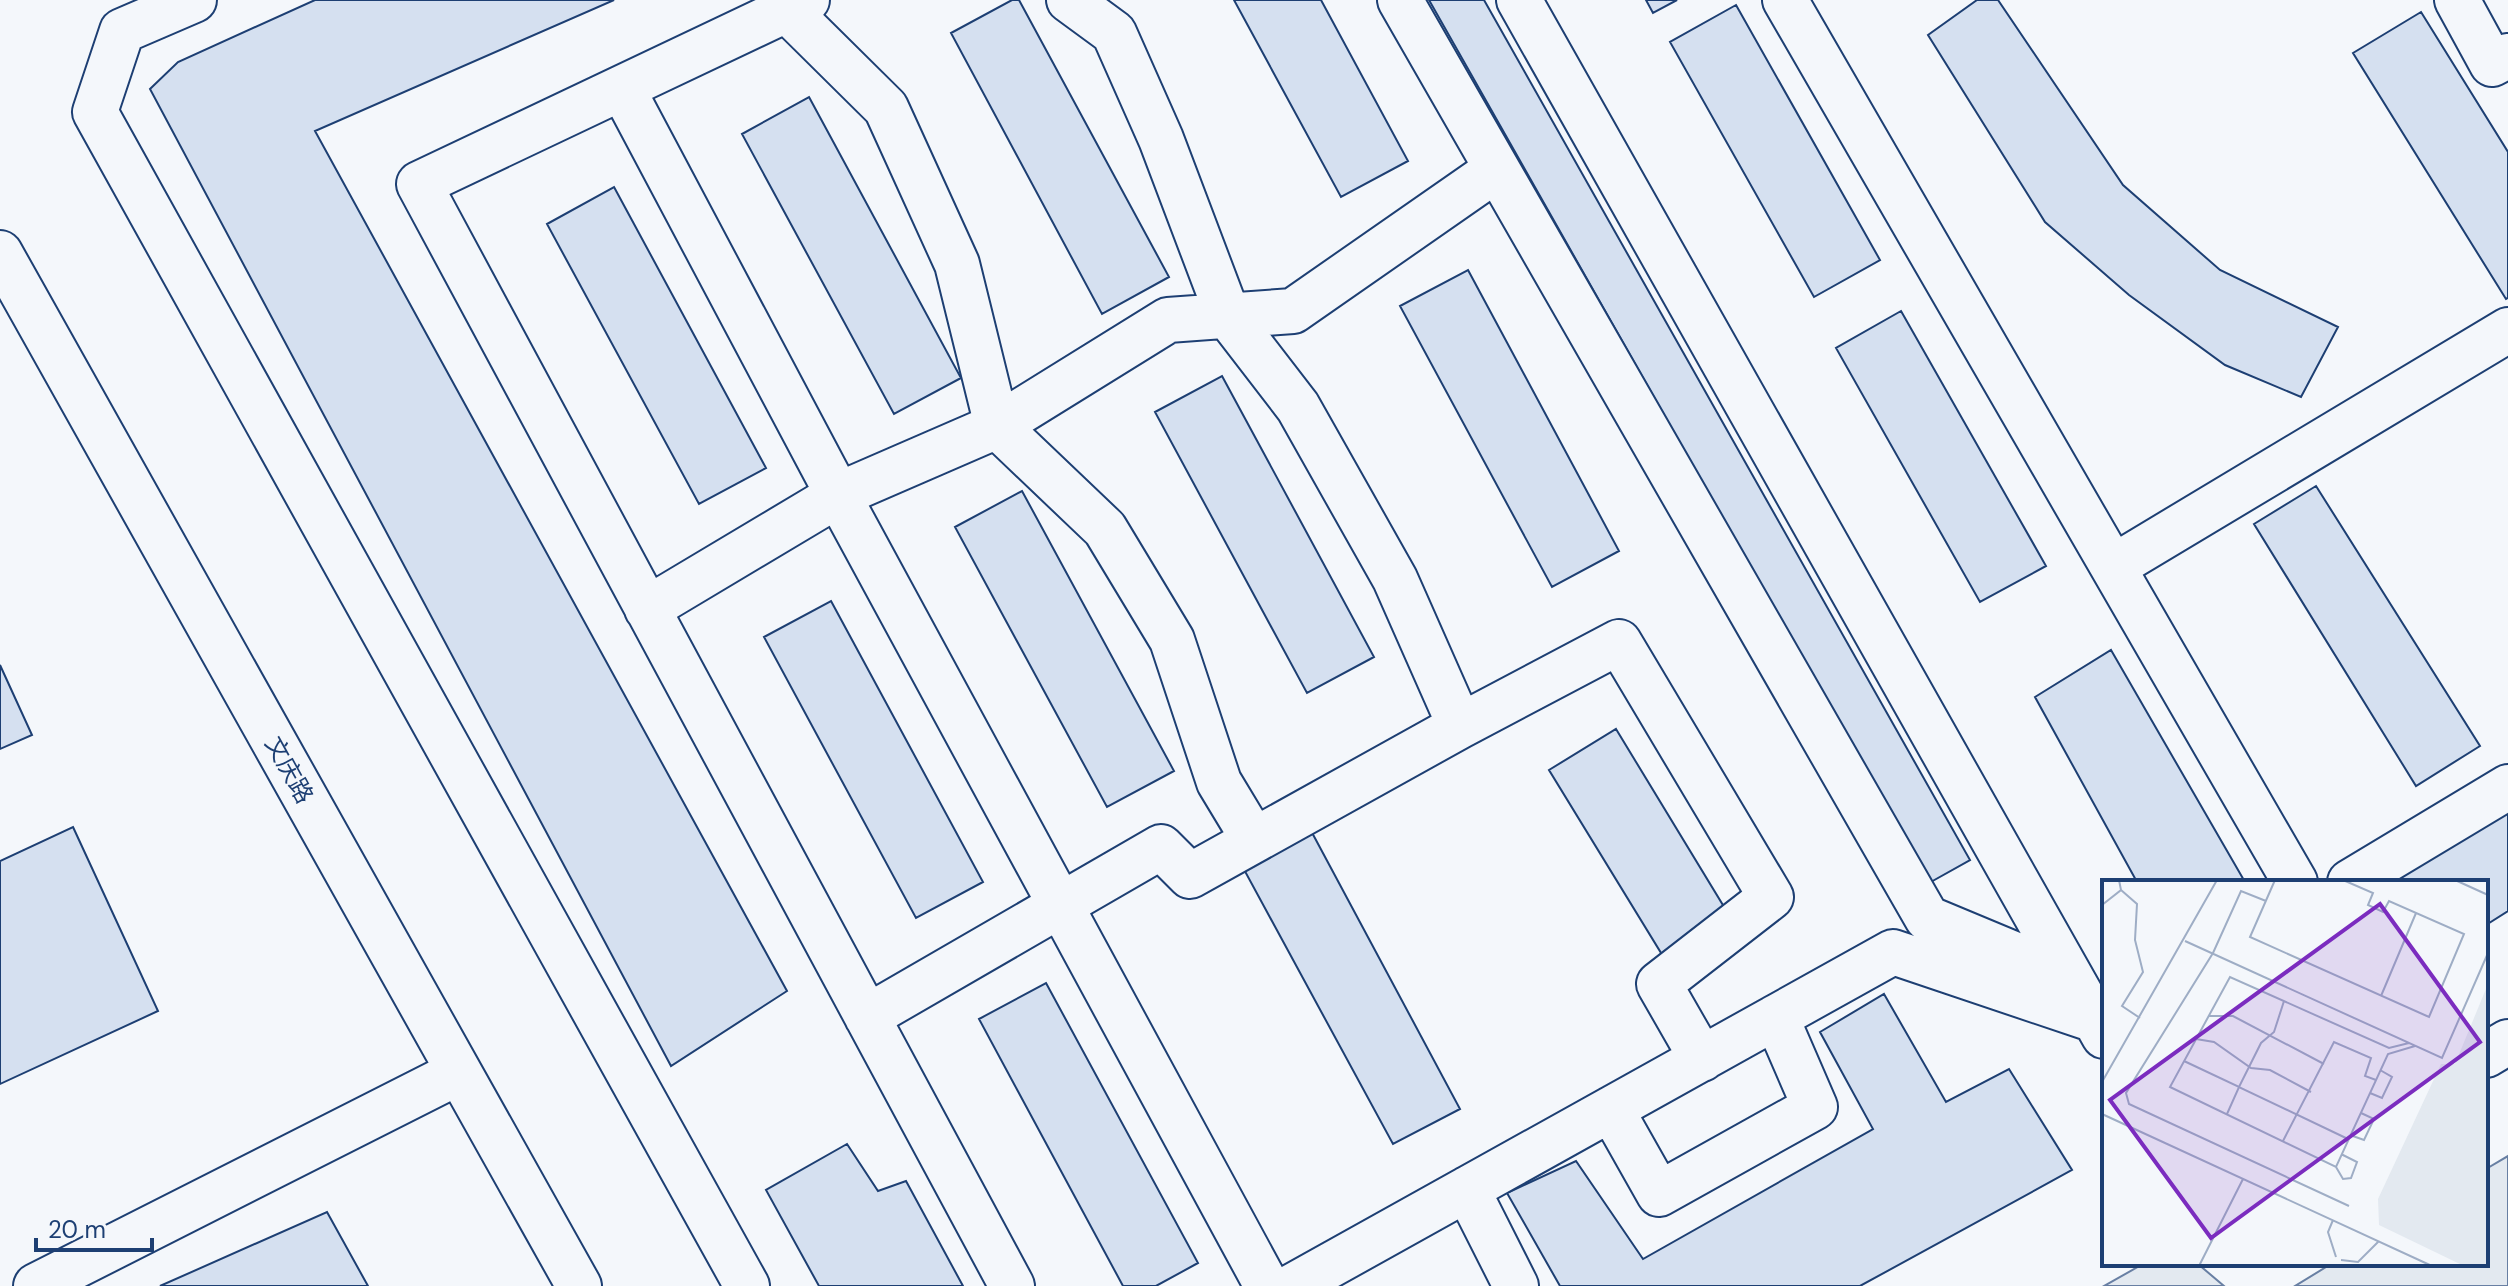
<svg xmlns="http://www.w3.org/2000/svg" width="2508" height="1286" font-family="'DM Sans','Noto Sans SC',sans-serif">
  <rect width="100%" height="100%" fill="#f4f7fb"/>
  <!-- green -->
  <path fill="#e3e9f0" stroke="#687fa3" stroke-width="2" d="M 2508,1156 L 2508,1286 L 2295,1286 L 2331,1264 L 2486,1264 L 2486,1169 Z
    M 2143,1264 L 2198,1264 L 2224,1286 L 2104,1286 Z"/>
  <!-- building -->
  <path fill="#d5e0f0" stroke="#1d3f73" stroke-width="2" d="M 315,0 L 614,0 L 315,131 L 787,991 L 671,1066 L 150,89 L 178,62 Z
    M 1012,0 L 1019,0 L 1169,277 L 1102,314 L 951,33 Z
    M 1234,0 L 1321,0 L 1408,161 L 1341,197 Z
    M 1429,0 L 1484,0 L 1970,860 L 1929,883 Z
    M 1646,0 L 1677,0 L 1653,13 Z
    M 1977,0 L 1998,0 L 2123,185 L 2220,270 L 2338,327 L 2301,397 L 2225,365 L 2129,295 L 2045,222 L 1928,35 Z
    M 1736,5 L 1880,260 L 1814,297 L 1670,42 Z
    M 2421,12 L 2508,152 L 2508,298 L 2506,299 L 2353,53 Z
    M 809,97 L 961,378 L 894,414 L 742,134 Z
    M 614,187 L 766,468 L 699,504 L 547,224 Z
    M 1468,270 L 1619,551 L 1552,587 L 1400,306 Z
    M 1901,311 L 2046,566 L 1980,602 L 1836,348 Z
    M 1222,376 L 1374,657 L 1307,693 L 1155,412 Z
    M 2316,486 L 2480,746 L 2416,786 L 2254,524 Z
    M 1022,491 L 1174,771 L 1107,807 L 955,527 Z
    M 831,601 L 983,882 L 916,918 L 764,637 Z
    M 2111,650 L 2245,882 L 2137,882 L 2035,697 Z
    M 0,665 L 32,735 L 0,749 Z
    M 1616,729 L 1732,920 L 1666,961 L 1549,770 Z
    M 2508,807 L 2508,911 L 2486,925 L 2486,882 L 2382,882 Z
    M 73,827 L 158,1011 L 0,1084 L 0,861 Z
    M 1309,827 L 1460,1109 L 1393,1144 L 1241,864 Z
    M 1046,983 L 1198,1263 L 1156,1286 L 1123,1286 L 979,1019 Z
    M 1884,994 L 1946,1102 L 2009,1069 L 2072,1170 L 1860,1286 L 1560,1286 L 1507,1193 L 1576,1161 L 1643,1259 L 1873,1129 L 1820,1032 Z
    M 847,1144 L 878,1191 L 906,1181 L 963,1286 L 819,1286 L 766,1190 Z
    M 327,1212 L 368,1286 L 160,1286 Z"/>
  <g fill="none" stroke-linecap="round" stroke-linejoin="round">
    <defs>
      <path id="minor" d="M 194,0 L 122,31 L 95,112 L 747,1286
        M 807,0 L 419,184 L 1012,1286
        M 1069,0 L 1114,33 L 1161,139 L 1228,316 L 1298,407 L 1395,579 L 1460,726
        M 1400,0 L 1927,918 L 2071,978
        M 1519,0 L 2104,1036
        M 1785,0 L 2295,882
        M 2457,0 L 2492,64 L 2508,56
        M 787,10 L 886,108 L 957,264 L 997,426 L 1105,529 L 1172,640 L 1219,782 L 1254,840
        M 622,88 L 838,495 L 997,426 L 1168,320 L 1293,311 L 1497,169
        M 0,253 L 579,1286
        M 2113,567 L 2508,330
        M 647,609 L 838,495 L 1267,1286
        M 2350,882 L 2508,787
        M 867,1017 L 1161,847 L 1190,876 L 1460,726 L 1619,642 L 1771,897 L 1659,984 L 1702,1059
        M 2486,1055 L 2508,1042
        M 1611,1109 L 1659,1194 L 1815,1107 L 1776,1017
        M 1467,1189 L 1516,1286
        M 36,1286 L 459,1072
        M 1293,1286 L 1893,952 L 2095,1020"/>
    </defs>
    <!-- minor casing -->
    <use href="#minor" stroke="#1d3f73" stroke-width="48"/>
    <!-- minor -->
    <use href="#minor" stroke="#f4f7fb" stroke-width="44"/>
  </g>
  <g text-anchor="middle" stroke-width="6" stroke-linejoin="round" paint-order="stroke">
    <!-- street labels -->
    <g font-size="24" fill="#1d3f73" stroke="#f4f7fb">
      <text transform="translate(289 770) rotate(61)" y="8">文庆路</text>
    </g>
  </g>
  <!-- overview -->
  <g transform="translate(2102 880)">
    <rect width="386" height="386" fill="#f4f7fb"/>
    <path d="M 386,104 L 386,386 L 362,386 L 277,345 L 276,319 L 339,184 L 353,184 Z" fill="#e3e9f0"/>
    <path fill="none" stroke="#9eadc5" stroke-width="2" d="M 173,0 L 148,57 L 327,137 L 362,54 L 287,21 L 281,32 L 266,25 L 271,13 L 241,0M 353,0 L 386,15M 19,10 L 35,24 L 33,60 L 41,92 L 20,126 L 38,138M 164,21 L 139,11 L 111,73 L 24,213 L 27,224 L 247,326M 0,25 L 19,10 L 17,0M 83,61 L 340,178 L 386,73M 279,116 L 314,33M 106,136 L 131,136 L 222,184M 94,159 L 112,162 L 149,188 L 168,190 L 209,212M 307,163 L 287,168 L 128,97 L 68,207 L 234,287 L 286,174 L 313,166M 82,181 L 137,207 L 159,163 L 172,152 L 182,121M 0,202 L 115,0M 268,213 L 280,218 L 290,197 L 278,190M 0,234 L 330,386M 125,234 L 137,207 L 246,259M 248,255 L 262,260 L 272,239 L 259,233M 181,261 L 232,162 L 269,178 L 263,196 L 274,200M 234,287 L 241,299 L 249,298 L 255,282 L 239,274M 231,340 L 226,352 L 234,377M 239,380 L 256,382 L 277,361M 97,386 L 141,299"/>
    <path fill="#7b2cbf" fill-opacity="0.15" stroke="#7b2cbf" stroke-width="4" d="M 278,24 L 378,162 L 109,358 L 8,220 Z"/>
    <rect width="386" height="386" fill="none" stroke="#1d3f73" stroke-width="4"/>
  </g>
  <!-- scale -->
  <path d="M36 1238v12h116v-12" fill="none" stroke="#1d3f73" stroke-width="4"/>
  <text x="48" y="1238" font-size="24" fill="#1d3f73" stroke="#f4f7fb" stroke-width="6" paint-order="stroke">20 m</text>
</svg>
